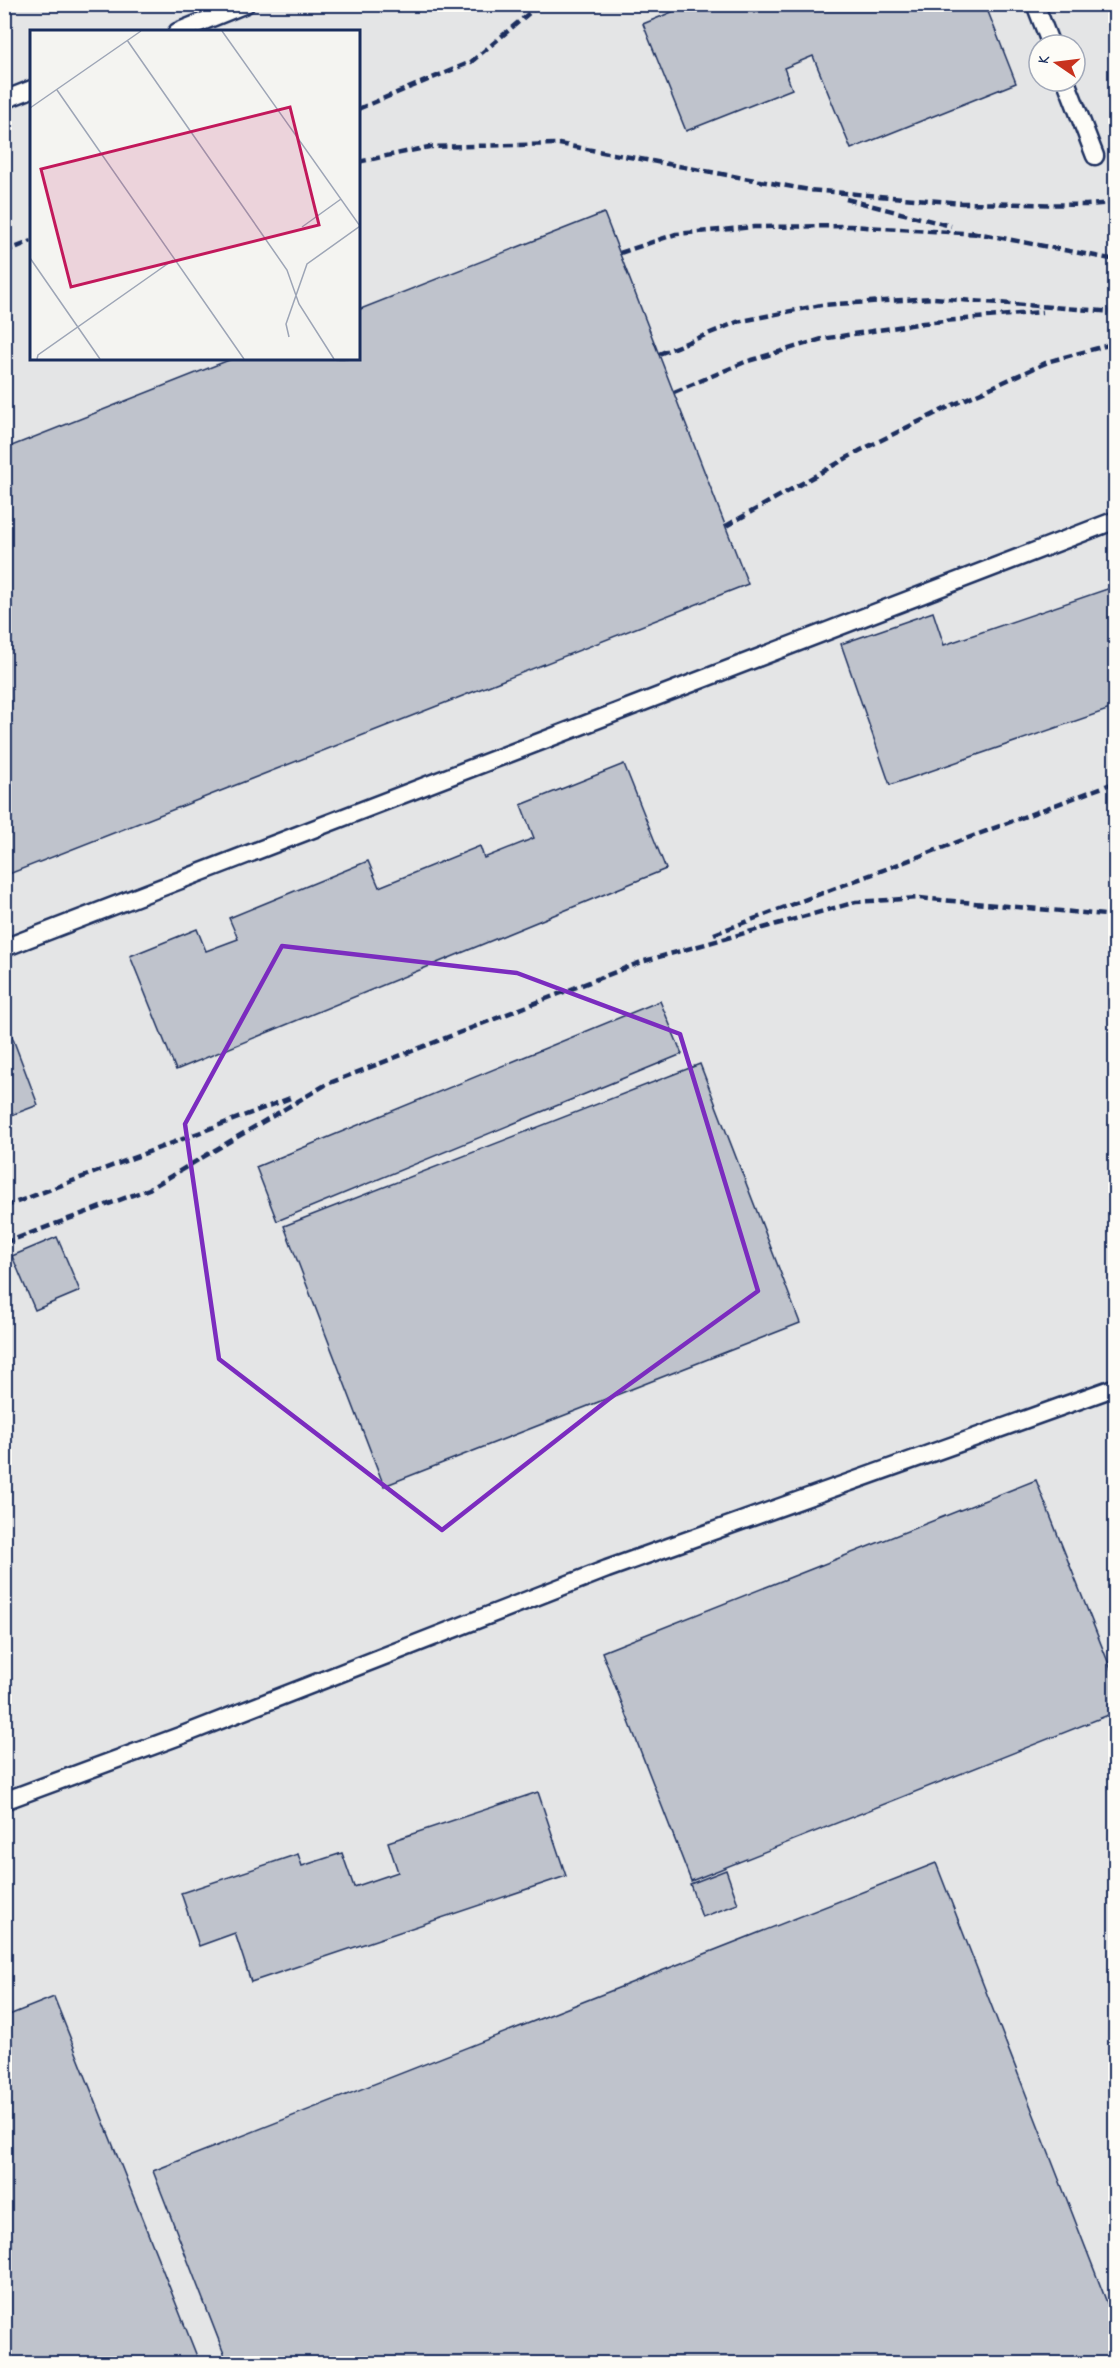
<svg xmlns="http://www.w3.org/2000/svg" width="1120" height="2368" font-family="'Indie Flower',sans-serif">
  <rect width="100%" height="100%" fill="#f4f4f1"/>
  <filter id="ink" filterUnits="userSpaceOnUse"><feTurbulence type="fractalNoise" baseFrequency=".0167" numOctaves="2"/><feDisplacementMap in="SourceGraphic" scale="12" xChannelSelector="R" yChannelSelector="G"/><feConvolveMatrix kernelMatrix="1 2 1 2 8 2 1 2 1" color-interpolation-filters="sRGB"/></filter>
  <g filter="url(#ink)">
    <!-- built -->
    <path fill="#e4e5e6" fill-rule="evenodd" d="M 5,5 L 1115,5 L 1115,2363 L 5,2363 ZM 32,32 L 358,32 L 358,358 L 32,358 ZM 1039,45 L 1075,45 L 1075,81 L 1039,81 Z"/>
    <!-- building -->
    <path fill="#bfc3cc" stroke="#1b2f5e" stroke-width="1.5" d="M 691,4 L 751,4 L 754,13 L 775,4 L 985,4 L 1016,83 L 851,149 L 813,56 L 784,68 L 792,89 L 686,131 L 643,24 Z
      M 604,213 L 748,584 L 4,876 L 4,449 L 234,358 L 358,358 L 358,310 Z
      M 1116,586 L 1116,707 L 890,785 L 841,644 L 933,612 L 944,645 Z
      M 624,764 L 666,869 L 176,1070 L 130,956 L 197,929 L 206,951 L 238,939 L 229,918 L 368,861 L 379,887 L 480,846 L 484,858 L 534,838 L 521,805 Z
      M 660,1001 L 682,1054 L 277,1221 L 256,1167 Z
      M 7,1023 L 38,1105 L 4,1118 L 4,1024 Z
      M 700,1064 L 800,1323 L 384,1486 L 284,1226 Z
      M 57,1237 L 80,1291 L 35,1310 L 12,1256 Z
      M 1036,1480 L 1116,1682 L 1116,1712 L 691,1881 L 602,1652 Z
      M 538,1792 L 566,1876 L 251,1982 L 235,1933 L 199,1946 L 181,1893 L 298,1854 L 302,1866 L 342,1853 L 354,1887 L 398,1872 L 388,1842 Z
      M 936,1863 L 1116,2326 L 1116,2364 L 228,2364 L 153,2171 Z
      M 726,1870 L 738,1904 L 702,1917 L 690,1884 Z
      M 54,1997 L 200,2364 L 4,2364 L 4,2017 Z"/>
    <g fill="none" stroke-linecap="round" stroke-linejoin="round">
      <defs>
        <path id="service" d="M 1035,4 L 1051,45
          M 177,32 L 246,4
          M 1066,81 L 1095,156
          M 4,100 L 32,89
          M 4,948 L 1116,520
          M 4,1801 L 185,1734 L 607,1569 L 1116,1387"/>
      </defs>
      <!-- service casing -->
      <use href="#service" stroke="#1b2f5e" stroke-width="21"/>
      <!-- service -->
      <use href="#service" stroke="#fdfcf7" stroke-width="16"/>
      <!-- rail -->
      <path stroke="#1b2f5e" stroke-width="4.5" stroke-dasharray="9 4.5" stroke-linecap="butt" d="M 358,109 L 471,62 L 540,4
        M 358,162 L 429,147 L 559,144 L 809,190 L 962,203 L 1086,205 L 1116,203
        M 846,199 L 951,226
        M 971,232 L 1116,260
        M 4,252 L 32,241
        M 620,253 L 676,234 L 754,227 L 850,226 L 980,234
        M 659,354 L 737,322 L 821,305 L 934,298 L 1116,312
        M 674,392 L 745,362 L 822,339 L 923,323 L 1042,312
        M 726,526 L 861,450 L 957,403 L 1050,361 L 1116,343
        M 714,934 L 1116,782
        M 4,1207 L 293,1097
        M 4,1243 L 149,1189 L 327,1084 L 641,962 L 856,902 L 919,898 L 1116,916"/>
    </g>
  </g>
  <!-- marked area -->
  <path fill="none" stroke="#7b2cbf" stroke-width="4.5" stroke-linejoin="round" d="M 282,946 L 517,973 L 680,1034 L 758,1291 L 609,1399 L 442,1530 L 219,1359 L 185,1124 Z"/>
  <!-- overview -->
  <g transform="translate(30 30)">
    <rect width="330" height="330" fill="#f4f4f1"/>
    <path fill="none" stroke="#9da5b6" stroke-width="1.5" d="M 192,1 L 330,196 L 277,234 L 256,294 L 259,307M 97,10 L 257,240 L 269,274 L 304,329M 27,60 L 214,329M 0,78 L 111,1M 272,197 L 311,169M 0,228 L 70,329M 7,329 L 8,325 L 143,230"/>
    <path fill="#c2185b" fill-opacity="0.15" stroke="#c2185b" stroke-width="3" d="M 260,77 L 289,195 L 41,257 L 11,139 Z"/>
    <rect width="330" height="330" fill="none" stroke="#1b2f5e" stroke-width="3"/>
  </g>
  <!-- margin -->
  <rect width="1120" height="2368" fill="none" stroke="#fdfcf7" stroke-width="24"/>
  <rect x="12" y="12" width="1096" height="2344" fill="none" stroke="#1b2f5e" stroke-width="2" filter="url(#ink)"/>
  <!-- north arrow -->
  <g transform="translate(1057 63) rotate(284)"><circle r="28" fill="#fdfcf7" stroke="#a3aaba" stroke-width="1.5"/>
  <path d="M0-4.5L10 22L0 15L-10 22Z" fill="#c8321e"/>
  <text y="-9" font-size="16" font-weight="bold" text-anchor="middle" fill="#1b2f5e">K</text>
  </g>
</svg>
